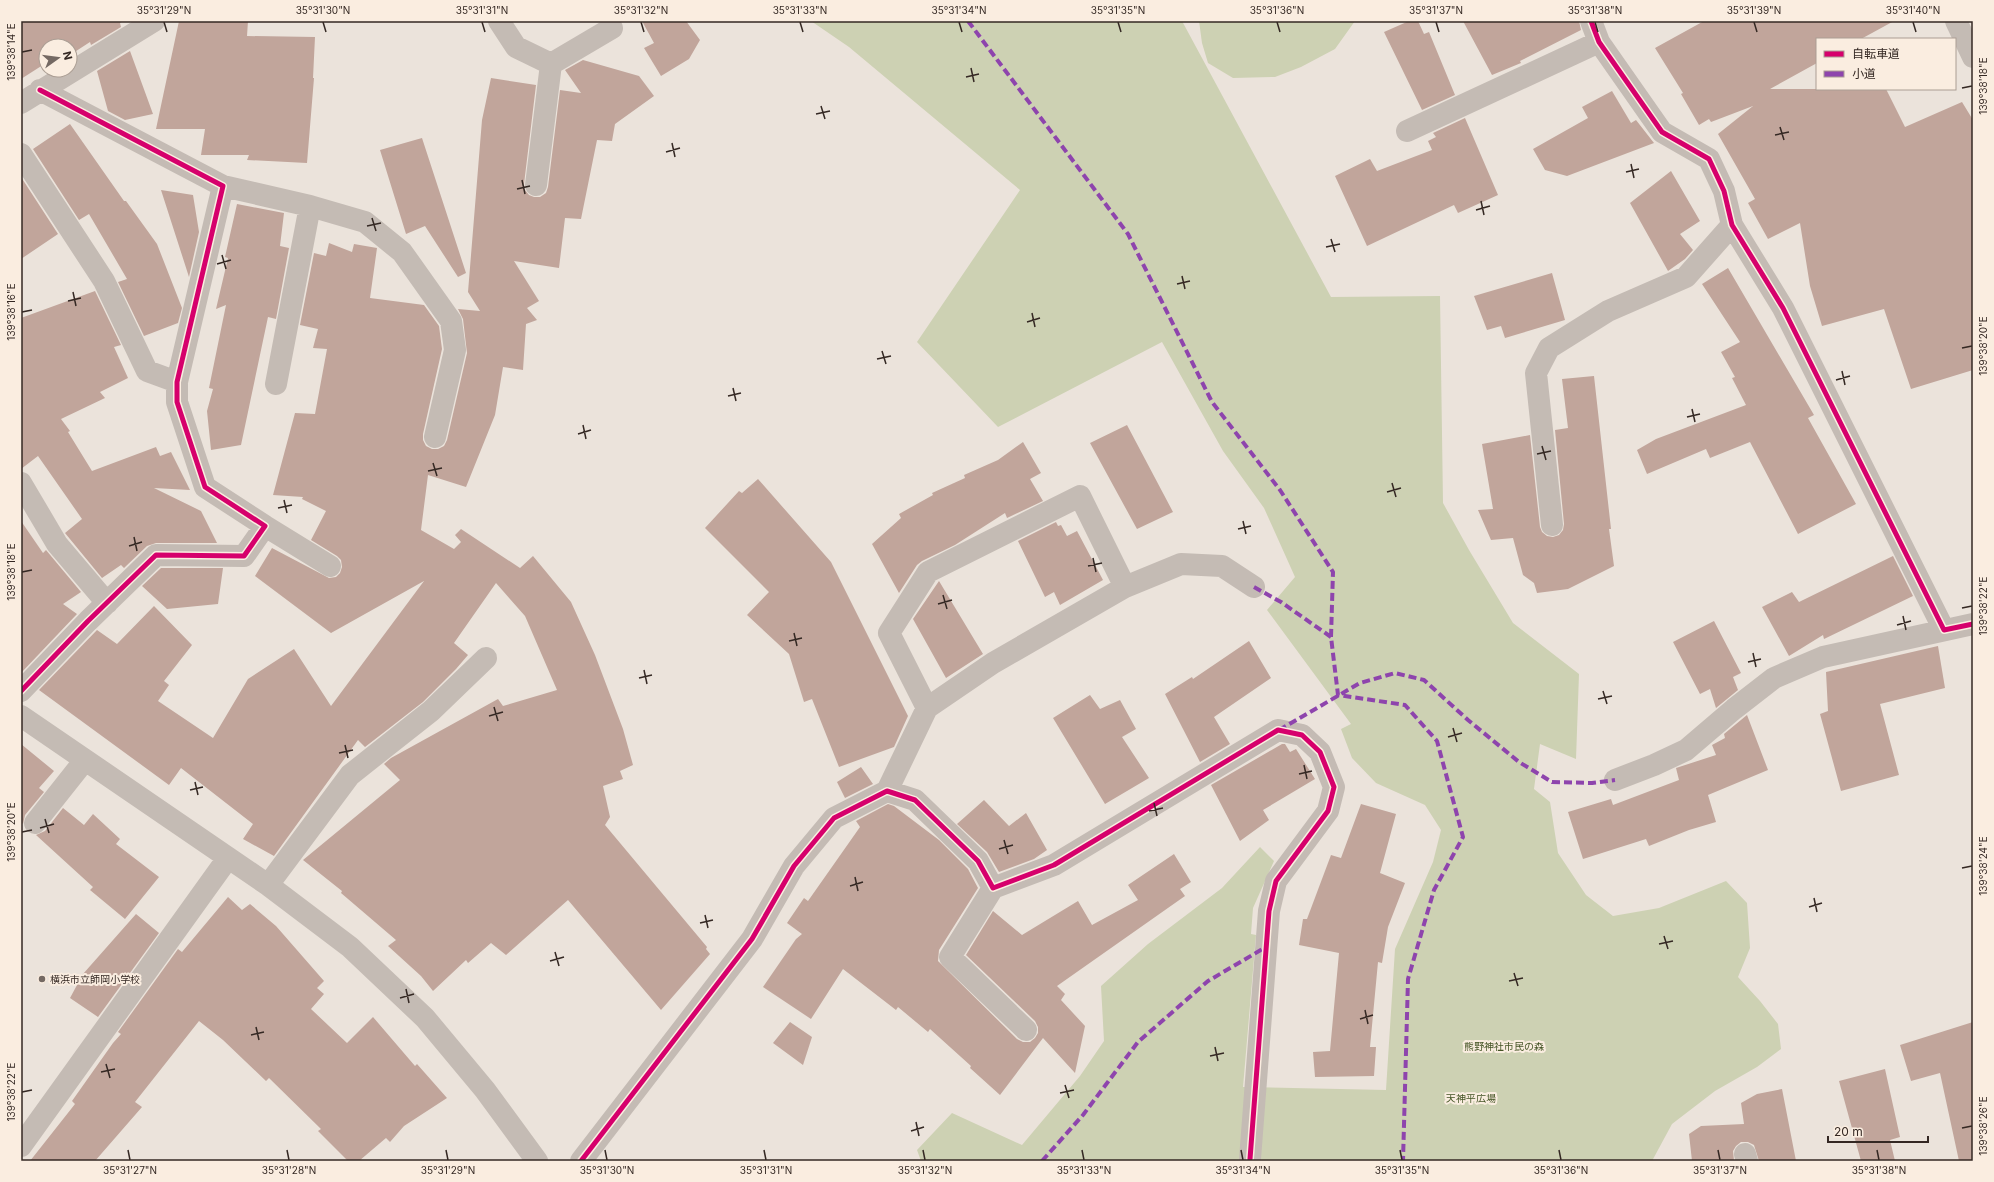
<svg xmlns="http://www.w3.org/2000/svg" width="1994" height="1182" font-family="Inter,'Noto Sans JP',sans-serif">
  <rect width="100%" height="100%" fill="#ebe3db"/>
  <!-- green -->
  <path fill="#cdd1b3" d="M 811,21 L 1182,21 L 1331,297 L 1440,296 L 1443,503 L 1469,550 L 1513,623 L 1579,674 L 1576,759 L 1540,744 L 1534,789 L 1550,802 L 1558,853 L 1586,895 L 1613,916 L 1659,908 L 1726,881 L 1747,903 L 1750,948 L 1738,977 L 1760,1001 L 1778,1024 L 1781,1049 L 1757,1067 L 1715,1091 L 1672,1124 L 1652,1161 L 921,1161 L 917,1150 L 952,1113 L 1022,1145 L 1080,1076 L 1104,1041 L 1101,986 L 1148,944 L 1222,888 L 1260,847 L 1274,861 L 1253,908 L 1251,934 L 1256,935 L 1243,1087 L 1386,1090 L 1395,949 L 1433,862 L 1441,830 L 1425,805 L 1376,783 L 1352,758 L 1341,729 L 1351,724 L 1267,610 L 1295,577 L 1264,508 L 1223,451 L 1162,342 L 998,427 L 917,342 L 1020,190 L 849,47 Z
    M 1199,21 L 1355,21 L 1335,49 L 1301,67 L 1275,77 L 1233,78 L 1208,63 L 1202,43 Z"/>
  <!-- building -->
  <path fill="#c1a59b" d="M 21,21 L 123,21 L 120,23 L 121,27 L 91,45 L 90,42 L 70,55 L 70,46 L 46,46 L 46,63 L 21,79 Z
    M 179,21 L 248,21 L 247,36 L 315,37 L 313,78 L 314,78 L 307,163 L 247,160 L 249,155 L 201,155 L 205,129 L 156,129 Z
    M 642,21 L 686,21 L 700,40 L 689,59 L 661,76 L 644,48 L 654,43 Z
    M 1409,21 L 1418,21 L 1424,34 L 1429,32 L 1455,95 L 1422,110 L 1384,32 Z
    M 1463,21 L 1579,21 L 1581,30 L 1520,61 L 1521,63 L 1492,75 Z
    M 1704,21 L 1894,21 L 1861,39 L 1817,39 L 1817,63 L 1770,89 L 1886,89 L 1905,127 L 1962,102 L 1973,120 L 1973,370 L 1911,389 L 1884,309 L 1822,326 L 1810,286 L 1800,223 L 1768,239 L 1748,203 L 1755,199 L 1718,134 L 1753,106 L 1711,122 L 1709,119 L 1699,125 L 1681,94 L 1683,93 L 1655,48 Z
    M 130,51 L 153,114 L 125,120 L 108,111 L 97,71 Z
    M 583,60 L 639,76 L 654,96 L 615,124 L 612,141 L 597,140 L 581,219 L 565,218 L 559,268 L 514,261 L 539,301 L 527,308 L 537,320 L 526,324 L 523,370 L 503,367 L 495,415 L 466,487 L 428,475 L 421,530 L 454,549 L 461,542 L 455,535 L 461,529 L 520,568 L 533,556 L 571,602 L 595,655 L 623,729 L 633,765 L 620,771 L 623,779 L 603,786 L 610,817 L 605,825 L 707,947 L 706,949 L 710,954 L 661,1010 L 568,900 L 506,955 L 491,943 L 468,963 L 466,960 L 433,991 L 421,976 L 388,946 L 396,940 L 341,893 L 342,891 L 303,860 L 400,780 L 384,764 L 391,758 L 498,699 L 503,706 L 557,690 L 525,616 L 496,583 L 454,643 L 468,655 L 456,669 L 423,702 L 365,747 L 358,740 L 274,856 L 243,839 L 253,824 L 181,768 L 169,785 L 39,690 L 97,630 L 117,644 L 154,606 L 192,645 L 164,681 L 169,685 L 158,701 L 213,738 L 248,679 L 294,649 L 331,706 L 424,581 L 331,633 L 255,576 L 272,548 L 329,578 L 336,577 L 340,573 L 342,567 L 341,560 L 337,556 L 311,540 L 326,511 L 302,499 L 303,497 L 273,495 L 295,413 L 315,414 L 327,349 L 313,348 L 318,329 L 300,325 L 314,253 L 326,256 L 329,243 L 352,252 L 354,244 L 377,248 L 370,298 L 424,305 L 439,326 L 442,349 L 423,434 L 423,440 L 426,446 L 432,449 L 438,449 L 444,446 L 447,440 L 467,353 L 463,319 L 458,309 L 480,311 L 468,292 L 482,120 L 491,78 L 536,85 L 524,184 L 525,190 L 529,195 L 534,197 L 540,197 L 546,193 L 548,187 L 560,90 L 581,93 L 565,70 Z
    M 1612,91 L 1631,123 L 1636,120 L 1654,143 L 1567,176 L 1545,170 L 1533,149 L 1588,118 L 1582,107 Z
    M 1465,118 L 1498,195 L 1458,213 L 1454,205 L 1367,246 L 1335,176 L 1370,159 L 1377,171 L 1432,150 L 1428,141 L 1436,137 L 1433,133 Z
    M 70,124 L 124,201 L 126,201 L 157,244 L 182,308 L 178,323 L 144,336 L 118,282 L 127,279 L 89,214 L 79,220 L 33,149 Z
    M 422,138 L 466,273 L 458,277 L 425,226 L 406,234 L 380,150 Z
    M 1671,171 L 1700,221 L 1680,234 L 1693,250 L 1685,259 L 1668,271 L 1630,203 Z
    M 21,177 L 58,234 L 21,259 Z
    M 161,190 L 193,195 L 199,232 L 189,277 Z
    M 237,204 L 284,213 L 280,246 L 289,248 L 276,319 L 268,317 L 241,445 L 211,450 L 207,411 L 213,389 L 209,388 L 226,305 L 216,309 L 228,258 L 225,257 Z
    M 1728,268 L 1814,415 L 1808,418 L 1856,504 L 1798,534 L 1750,442 L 1710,458 L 1706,449 L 1647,474 L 1637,450 L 1656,439 L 1746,405 L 1732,378 L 1735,377 L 1721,352 L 1740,342 L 1702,284 Z
    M 1552,273 L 1565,320 L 1505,338 L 1501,326 L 1487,330 L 1474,296 Z
    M 95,291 L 121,345 L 114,347 L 128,378 L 100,392 L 105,398 L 61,419 L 70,431 L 68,432 L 92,471 L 156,447 L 160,456 L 171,452 L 190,490 L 154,488 L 201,511 L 217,543 L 156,543 L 147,546 L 124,568 L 121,565 L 102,578 L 65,533 L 82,519 L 38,456 L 21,469 L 21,318 Z
    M 1594,376 L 1611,529 L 1609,529 L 1614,566 L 1568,589 L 1537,593 L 1534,583 L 1523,575 L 1513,538 L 1491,540 L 1478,510 L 1493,509 L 1482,444 L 1530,435 L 1540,527 L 1542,532 L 1547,536 L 1553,537 L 1559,535 L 1563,530 L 1564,524 L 1555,430 L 1568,428 L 1562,379 Z
    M 1127,425 L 1173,512 L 1137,529 L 1090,443 Z
    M 1023,442 L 1041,473 L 1030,479 L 1043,501 L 1007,518 L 1005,513 L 955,545 L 922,561 L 917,565 L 899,593 L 872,544 L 901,518 L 899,514 L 933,495 L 932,493 L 965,478 L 964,475 L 998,460 Z
    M 758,479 L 831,562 L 908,716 L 894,747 L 839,767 L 812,699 L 804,702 L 789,654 L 747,615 L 769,592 L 705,528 L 739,491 L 742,493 Z
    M 21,521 L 43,553 L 46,550 L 81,592 L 63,604 L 77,614 L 21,673 Z
    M 1056,522 L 1058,526 L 1061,525 L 1067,536 L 1077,531 L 1103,580 L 1060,605 L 1054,592 L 1045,597 L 1018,541 Z
    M 1893,556 L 1913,596 L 1824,639 L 1823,635 L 1789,656 L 1762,607 L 1792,592 L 1799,602 Z
    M 161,568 L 223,568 L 218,604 L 167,609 L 142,586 Z
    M 939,581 L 983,654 L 946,678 L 913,619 Z
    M 1714,621 L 1741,673 L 1733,677 L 1738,690 L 1716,708 L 1710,689 L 1700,694 L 1673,642 Z
    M 1249,641 L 1271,678 L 1214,717 L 1230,744 L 1200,762 L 1165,694 L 1192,677 L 1193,679 Z
    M 1938,646 L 1945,688 L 1880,704 L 1899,775 L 1841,791 L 1820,714 L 1828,711 L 1826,672 Z
    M 1090,695 L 1100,709 L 1120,700 L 1136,729 L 1122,737 L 1149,778 L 1105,804 L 1053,718 Z
    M 1747,715 L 1768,770 L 1708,795 L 1716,822 L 1689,830 L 1649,846 L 1646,839 L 1583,859 L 1568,812 L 1611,799 L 1613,805 L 1679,780 L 1676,768 L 1716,755 L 1712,745 L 1725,738 L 1724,734 Z
    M 21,744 L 54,771 L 39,788 L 44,792 L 25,815 L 23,824 L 21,822 Z
    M 1282,744 L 1285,744 L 1290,752 L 1296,749 L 1315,779 L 1263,810 L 1269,820 L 1240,841 L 1211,785 Z
    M 861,767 L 873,784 L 845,798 L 837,782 Z
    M 984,800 L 1009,826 L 1026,813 L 1047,850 L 1034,859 L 999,872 L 987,852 L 957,824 Z
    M 888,804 L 894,806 L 939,840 L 968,869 L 978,888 L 939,950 L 938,961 L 1017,1039 L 1023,1042 L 1030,1042 L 1035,1038 L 1038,1033 L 1038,1027 L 1035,1021 L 966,955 L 993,911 L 1022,935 L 1078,901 L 1092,925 L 1138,900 L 1128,885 L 1174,854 L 1191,882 L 1180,889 L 1185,896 L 1057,986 L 1065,994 L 1061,1000 L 1085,1026 L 1075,1073 L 1043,1038 L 1000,1095 L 970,1068 L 971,1066 L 930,1029 L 928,1032 L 898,1007 L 896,1010 L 843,969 L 811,1019 L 763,987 L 796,939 L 802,934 L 787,923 L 804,898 L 808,901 L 860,827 L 856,821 Z
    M 1361,804 L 1396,814 L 1380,873 L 1405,883 L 1388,927 L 1382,963 L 1378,962 L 1370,1047 L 1376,1047 L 1374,1076 L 1315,1077 L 1313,1052 L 1330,1051 L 1339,953 L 1299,945 L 1303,919 L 1307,919 L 1331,855 L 1341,858 Z
    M 63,808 L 84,825 L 93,814 L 120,839 L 116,844 L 159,877 L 125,919 L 90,890 L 93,887 L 36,835 L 45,831 Z
    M 228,897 L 242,910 L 250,904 L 276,926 L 324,981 L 317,988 L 324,994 L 311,1009 L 347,1043 L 373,1017 L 415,1066 L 417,1064 L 447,1098 L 404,1126 L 390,1142 L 386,1138 L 359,1161 L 348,1161 L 318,1131 L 321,1129 L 269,1078 L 266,1081 L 223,1040 L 199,1021 L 135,1102 L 142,1107 L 95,1161 L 30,1161 L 75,1104 L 72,1101 L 113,1043 L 121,1034 L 118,1032 L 178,949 L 182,952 Z
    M 136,914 L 159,933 L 98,1017 L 70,998 L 83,974 Z
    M 790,1022 L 812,1037 L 803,1065 L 773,1043 Z
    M 1973,1022 L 1973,1161 L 1959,1161 L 1940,1073 L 1911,1081 L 1900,1045 Z
    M 1885,1069 L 1900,1137 L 1890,1140 L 1895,1161 L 1861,1161 L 1839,1081 Z
    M 1782,1089 L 1796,1161 L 1759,1161 L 1754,1145 L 1748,1142 L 1741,1142 L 1736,1146 L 1733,1151 L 1734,1161 L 1692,1161 L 1689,1134 L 1701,1126 L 1744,1124 L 1741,1103 L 1757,1094 Z"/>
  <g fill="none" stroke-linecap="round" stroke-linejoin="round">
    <!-- minor -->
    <path stroke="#c4bbb4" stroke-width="22" d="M 499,21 L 516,47 L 551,64
      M 1591,21 L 1599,42 L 1662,132 L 1709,159 L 1724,191 L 1732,225 L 1783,308 L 1944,630
      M 1956,21 L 1973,57
      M 551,64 L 612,28
      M 21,103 L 154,21
      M 1407,131 L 1599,42
      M 21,154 L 104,281 L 147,371 L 177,382
      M 536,185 L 551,64
      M 223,186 L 310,206 L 365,222 L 402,252 L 451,321 L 455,350 L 435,437
      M 276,384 L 310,206
      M 21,483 L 57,544 L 107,603
      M 1552,525 L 1536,373 L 1549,348 L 1608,311 L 1686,277 L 1732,225
      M 265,526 L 330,566
      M 21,691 L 88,621 L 156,555 L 244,556 L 265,526 L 205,487 L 177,402 L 177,382 L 223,186 L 40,90
      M 927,708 L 889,633 L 928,572 L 1080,496 L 1125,587
      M 21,716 L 268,885 L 350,947 L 425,1018 L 485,1090 L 537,1161
      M 1615,780 L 1654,765 L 1686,750 L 1734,709 L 1774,678 L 1823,657 L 1973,624
      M 887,791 L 927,708 L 993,663 L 1125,587 L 1181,564 L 1222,566 L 1254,587
      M 35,823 L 85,760
      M 268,885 L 350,775 L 431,711 L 486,658
      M 993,888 L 950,957 L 1026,1030
      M 21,1146 L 228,858
      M 1745,1154 L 1747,1161
      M 581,1161 L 752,939 L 794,866 L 834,818 L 887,791 L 915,800 L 978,861 L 993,888 L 1054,865 L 1278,730 L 1302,735 L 1320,752 L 1334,787 L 1328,811 L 1276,881 L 1269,911 L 1250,1159"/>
    <!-- quiet -->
    <path stroke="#8e44ad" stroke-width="4" stroke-dasharray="8 4" stroke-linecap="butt" d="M 968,21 L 1128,234 L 1212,402 L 1280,490 L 1333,572 L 1331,637 L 1338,695 L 1405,705 L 1437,741 L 1463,837 L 1434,890 L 1408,979 L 1403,1161
      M 1254,587 L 1281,602 L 1331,637
      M 1279,730 L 1360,683 L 1395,673 L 1424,680 L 1468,720 L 1519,762 L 1552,782 L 1592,783 L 1615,780
      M 1042,1161 L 1083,1115 L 1138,1042 L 1208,981 L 1266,947"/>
    <defs>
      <path id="cycleway" d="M 1591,21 L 1599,42 L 1662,132 L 1709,159 L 1724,191 L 1732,225 L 1783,308 L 1944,630 L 1973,624
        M 21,691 L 88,621 L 156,555 L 244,556 L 265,526 L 205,487 L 177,402 L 177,382 L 223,186 L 40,90
        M 581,1161 L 752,939 L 794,866 L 834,818 L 887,791 L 915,800 L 978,861 L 993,888 L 1054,865 L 1278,730 L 1302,735 L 1320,752 L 1334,787 L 1328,811 L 1276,881 L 1269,911 L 1250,1159"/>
    </defs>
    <!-- cycleway casing -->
    <use href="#cycleway" stroke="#faede0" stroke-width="8"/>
    <!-- cycleway -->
    <use href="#cycleway" stroke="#d6006c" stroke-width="5"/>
  </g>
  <!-- ticks -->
  <path fill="none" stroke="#342823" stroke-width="1.5" d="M 164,22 L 167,32M 323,22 L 326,32M 482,22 L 485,32M 641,22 L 644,32M 800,22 L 803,32M 959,22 L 962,32M 1118,22 L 1121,32M 1277,22 L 1280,32M 1436,22 L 1439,32M 1595,22 L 1598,32M 1754,22 L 1757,32M 1913,22 L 1916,32M 22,52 L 32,50M 971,68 L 974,82M 966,77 L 979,74M 1962,88 L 1972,86M 821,106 L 825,119M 816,114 L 830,111M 1780,127 L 1784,140M 1775,135 L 1789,132M 672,143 L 675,157M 666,152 L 680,148M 1631,164 L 1634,178M 1626,172 L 1639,169M 522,180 L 525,194M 517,189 L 530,186M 1481,201 L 1484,215M 1476,210 L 1490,206M 372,218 L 376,231M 367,226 L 381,223M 1331,239 L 1335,252M 1326,247 L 1340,244M 222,255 L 226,269M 217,264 L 231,260M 1182,276 L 1185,289M 1177,284 L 1190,281M 73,292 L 76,306M 68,301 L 81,298M 22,312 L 32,310M 1032,313 L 1035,327M 1027,322 L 1040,318M 1962,348 L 1972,346M 882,351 L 886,364M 877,359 L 891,356M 1842,371 L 1845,385M 1836,380 L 1850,376M 733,388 L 736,401M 728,396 L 741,393M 1692,409 L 1695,422M 1687,417 L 1700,414M 583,425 L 586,439M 578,434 L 591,430M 1542,446 L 1546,460M 1537,454 L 1551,451M 433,463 L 437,476M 428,471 L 442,468M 1392,483 L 1396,497M 1387,492 L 1401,488M 284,500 L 287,513M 278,508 L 292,505M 1243,521 L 1246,534M 1238,529 L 1251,526M 134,537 L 137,551M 129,546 L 142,542M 1093,558 L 1096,572M 1088,566 L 1102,563M 22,572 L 32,570M 943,595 L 947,609M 938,604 L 952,600M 1962,608 L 1972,606M 1903,616 L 1906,630M 1897,625 L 1911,621M 794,633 L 797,646M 789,641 L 802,638M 1753,653 L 1756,667M 1748,662 L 1761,659M 644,670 L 647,684M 639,678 L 652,675M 1603,691 L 1607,704M 1598,699 L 1612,696M 494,707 L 498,721M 489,716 L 503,712M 1453,728 L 1457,742M 1448,737 L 1462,733M 345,745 L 348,758M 339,753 L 353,750M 1304,765 L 1307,779M 1299,774 L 1312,771M 195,782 L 198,795M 190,790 L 203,787M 1154,803 L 1157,816M 1149,811 L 1163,808M 45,819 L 49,833M 40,828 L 54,824M 22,832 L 32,830M 1004,840 L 1008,854M 999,849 L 1013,845M 1962,868 L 1972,866M 855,877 L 858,891M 850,886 L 863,882M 1814,898 L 1817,912M 1809,907 L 1822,903M 705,915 L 708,928M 700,923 L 713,920M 1664,936 L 1668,949M 1659,944 L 1673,941M 555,952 L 559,966M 550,961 L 564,957M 1514,973 L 1518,986M 1509,981 L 1523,978M 406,989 L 409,1003M 400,998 L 414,994M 1365,1010 L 1368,1024M 1360,1019 L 1373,1015M 256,1027 L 259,1040M 251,1035 L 264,1032M 1215,1047 L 1218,1061M 1210,1056 L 1224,1053M 106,1064 L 110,1078M 101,1072 L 115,1069M 1065,1085 L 1069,1098M 22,1092 L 32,1090M 1060,1093 L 1074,1090M 916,1122 L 919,1136M 1962,1128 L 1972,1126M 911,1131 L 924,1127M 128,1150 L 130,1160M 287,1150 L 289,1160M 446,1150 L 448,1160M 605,1150 L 607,1160M 764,1150 L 766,1160M 923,1150 L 925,1160M 1082,1150 L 1084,1160M 1241,1150 L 1243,1160M 1400,1150 L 1402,1160M 1559,1150 L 1561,1160M 1718,1150 L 1720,1160M 1877,1150 L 1879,1160"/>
  <!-- markers -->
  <circle fill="#746963" stroke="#faede0" stroke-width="1.5" cx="42" cy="979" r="4"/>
  <g text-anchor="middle" stroke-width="4" stroke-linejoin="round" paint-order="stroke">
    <!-- poi labels -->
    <g font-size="10" fill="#342823" stroke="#faede0" text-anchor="start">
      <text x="50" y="983">横浜市立師岡小学校</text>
    </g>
    <!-- park labels -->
    <g font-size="10" fill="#445425" stroke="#faede0">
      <text x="1504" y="1050">熊野神社市民の森</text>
      <text x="1471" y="1102">天神平広場</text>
    </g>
  </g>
  <!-- border -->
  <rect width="1994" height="1182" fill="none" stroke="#faede0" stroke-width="44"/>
  <!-- legend -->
  <rect x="1816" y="38" width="140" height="52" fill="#faede0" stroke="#ab9e94"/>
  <rect x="1824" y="51" width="20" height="6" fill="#d6006c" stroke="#ab9e94"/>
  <text x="1852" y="58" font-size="12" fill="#342823">自転車道</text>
  <rect x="1824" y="71" width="20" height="6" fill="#8e44ad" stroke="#ab9e94"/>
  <text x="1852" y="78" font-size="12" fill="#342823">小道</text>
  <!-- north arrow -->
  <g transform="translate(58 58) rotate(76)"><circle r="19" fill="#faede0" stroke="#ab9e94"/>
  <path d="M0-3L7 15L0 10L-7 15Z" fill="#746963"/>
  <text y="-6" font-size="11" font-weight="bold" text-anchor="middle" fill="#342823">N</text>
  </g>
  <!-- scale -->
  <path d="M1828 1136v6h100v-6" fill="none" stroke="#342823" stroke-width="2"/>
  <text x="1834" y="1136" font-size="12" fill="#342823" stroke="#faede0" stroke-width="3" paint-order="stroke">20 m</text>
  <rect x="22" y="22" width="1950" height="1138" fill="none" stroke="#342823" stroke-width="1.5"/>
  <g font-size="10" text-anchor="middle" fill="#342823">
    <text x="164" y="14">35°31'29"N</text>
    <text x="323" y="14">35°31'30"N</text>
    <text x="482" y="14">35°31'31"N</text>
    <text x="641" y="14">35°31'32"N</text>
    <text x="800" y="14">35°31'33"N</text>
    <text x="959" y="14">35°31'34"N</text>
    <text x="1118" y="14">35°31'35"N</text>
    <text x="1277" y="14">35°31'36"N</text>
    <text x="1436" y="14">35°31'37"N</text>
    <text x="1595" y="14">35°31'38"N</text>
    <text x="1754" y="14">35°31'39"N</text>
    <text x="1913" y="14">35°31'40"N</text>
    <text transform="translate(11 52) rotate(-90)" y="4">139°38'14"E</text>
    <text transform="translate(1983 86) rotate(-90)" y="4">139°38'18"E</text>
    <text transform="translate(11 312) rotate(-90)" y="4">139°38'16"E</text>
    <text transform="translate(1983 346) rotate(-90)" y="4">139°38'20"E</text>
    <text transform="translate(11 572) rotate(-90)" y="4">139°38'18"E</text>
    <text transform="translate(1983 606) rotate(-90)" y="4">139°38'22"E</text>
    <text transform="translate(11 832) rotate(-90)" y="4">139°38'20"E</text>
    <text transform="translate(1983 866) rotate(-90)" y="4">139°38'24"E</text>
    <text transform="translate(11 1092) rotate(-90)" y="4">139°38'22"E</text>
    <text transform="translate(1983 1126) rotate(-90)" y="4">139°38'26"E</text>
    <text x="130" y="1174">35°31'27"N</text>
    <text x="289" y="1174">35°31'28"N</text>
    <text x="448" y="1174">35°31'29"N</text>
    <text x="607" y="1174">35°31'30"N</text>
    <text x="766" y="1174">35°31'31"N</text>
    <text x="925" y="1174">35°31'32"N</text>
    <text x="1084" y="1174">35°31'33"N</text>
    <text x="1243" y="1174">35°31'34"N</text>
    <text x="1402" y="1174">35°31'35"N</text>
    <text x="1561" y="1174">35°31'36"N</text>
    <text x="1720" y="1174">35°31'37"N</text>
    <text x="1879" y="1174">35°31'38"N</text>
  </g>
</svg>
